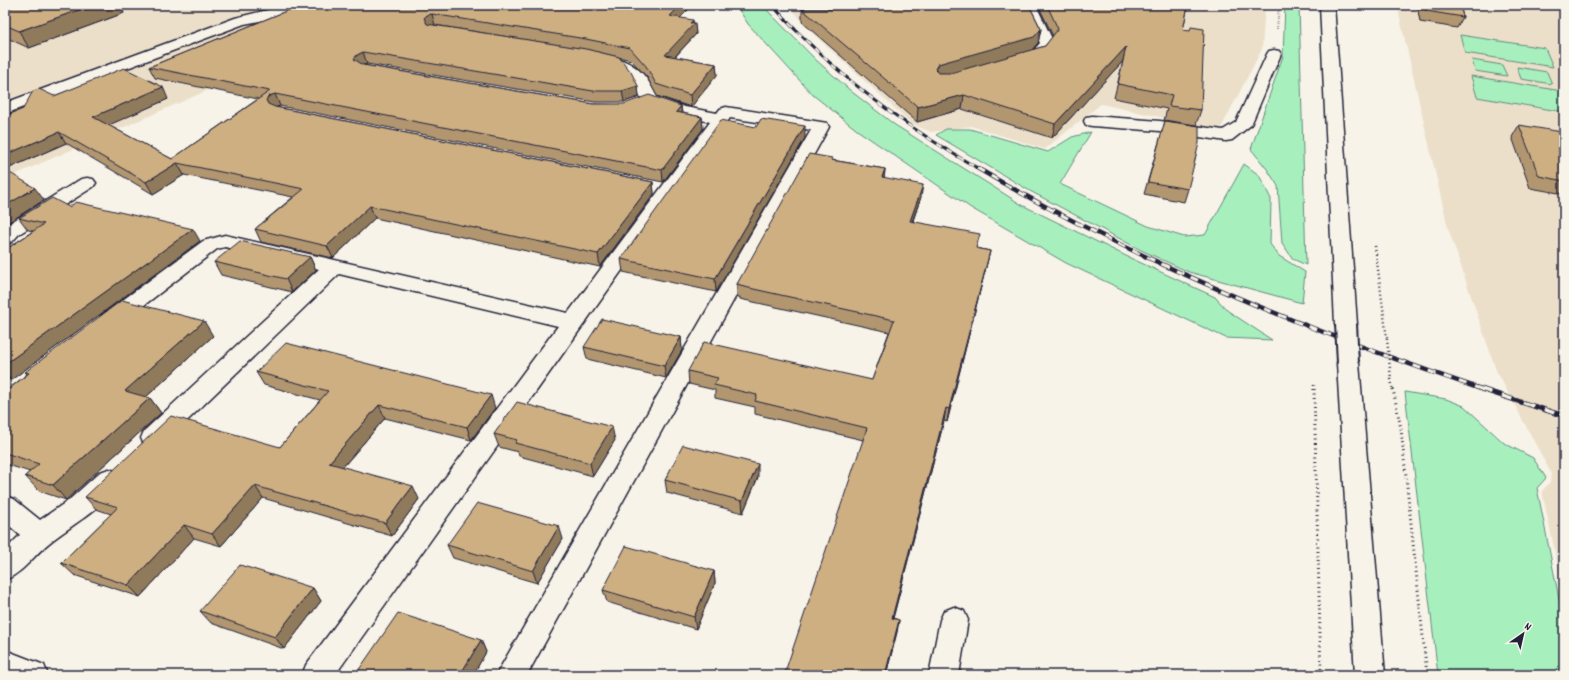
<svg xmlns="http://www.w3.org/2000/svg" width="1569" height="680" font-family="Dekko,sans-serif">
  <rect width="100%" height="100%" fill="#f7f3e8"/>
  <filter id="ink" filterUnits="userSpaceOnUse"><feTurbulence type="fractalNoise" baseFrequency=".025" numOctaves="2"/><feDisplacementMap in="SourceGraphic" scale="8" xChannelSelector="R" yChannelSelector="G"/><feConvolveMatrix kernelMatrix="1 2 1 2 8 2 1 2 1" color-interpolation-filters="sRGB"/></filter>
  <g filter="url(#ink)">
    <!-- built -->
    <path fill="#ebdfc9" d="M 5,5 L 403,5 L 5,179 Z
      M 789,5 L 1265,5 L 1262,49 L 1220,130 L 1101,104 L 1045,149 L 971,126 L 931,132 L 912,124 L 810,31 Z
      M 1397,5 L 1564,5 L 1564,595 L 1542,491 L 1550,482 L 1551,473 L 1496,370 L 1448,228 Z"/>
    <!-- green -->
    <path fill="#a7f0be" stroke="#64897c" d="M 736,5 L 762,5 L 816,60 L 852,92 L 895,125 L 1022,205 L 1126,256 L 1215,297 L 1228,311 L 1272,340 L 1226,338 L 1066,263 L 971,208 L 857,130 L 813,95 L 748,24 Z
      M 1285,5 L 1299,5 L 1306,265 L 1293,259 L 1282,243 L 1278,186 L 1267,169 L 1251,149 L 1283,56 Z
      M 1460,35 L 1545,48 L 1553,67 L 1465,53 Z
      M 1472,60 L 1502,65 L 1507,76 L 1475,71 Z
      M 1517,67 L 1547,72 L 1552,84 L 1521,79 Z
      M 1471,76 L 1562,91 L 1564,112 L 1477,97 Z
      M 946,129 L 970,129 L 1048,152 L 1072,137 L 1091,132 L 1060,184 L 1148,226 L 1184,237 L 1205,235 L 1244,164 L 1259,175 L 1271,199 L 1270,244 L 1279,256 L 1305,272 L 1302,303 L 1189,272 L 1141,250 L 1030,191 L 936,135 Z
      M 1405,392 L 1446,399 L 1464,406 L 1504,443 L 1533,458 L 1546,478 L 1537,488 L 1564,624 L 1564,675 L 1438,675 Z"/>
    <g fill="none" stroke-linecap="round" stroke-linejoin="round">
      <defs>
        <path id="lane" d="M 288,5 L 309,5 L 307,8 L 275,18 L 244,24 L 5,114 L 5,103 L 235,18 Z
          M 837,5 L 912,5 L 910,8 L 905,9 L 844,9 L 839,8 Z
          M 1022,5 L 1036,5 L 1054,43 L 1042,58 L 1019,65 L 1014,63 L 1011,60 L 1014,57 L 1032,52 L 1040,43 Z
          M 1274,50 L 1279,51 L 1281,54 L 1251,125 L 1232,140 L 1226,141 L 1160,131 L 1092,126 L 1086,125 L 1084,121 L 1086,117 L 1092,116 L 1160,121 L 1223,130 L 1236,122 L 1267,54 L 1269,51 Z"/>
        <path id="street" d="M 596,53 C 630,61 641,64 657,97 L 685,107 L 717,113 L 720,109 L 726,107 L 821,122 L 827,123 L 829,127 L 527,675 L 496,675 L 811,130 L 730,118 L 335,675 L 302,675 L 306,665 L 558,326 L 339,274 L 162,445 L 153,447 L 144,445 L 141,438 L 144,431 L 319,269 L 225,247 L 217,249 L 117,326 L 109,328 L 101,326 L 98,321 L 101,316 L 203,241 L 225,235 L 568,313 L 710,122 L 675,114 L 644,103 C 638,94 635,81 626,74 C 617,66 594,65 589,57 L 591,54 Z
          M 87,178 L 93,179 L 96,183 L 93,187 L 19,234 L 12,242 L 5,244 L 5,226 L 81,179 Z
          M 109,469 L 118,472 L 122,479 C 107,507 72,524 49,543 C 34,555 23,573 5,580 L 5,550 L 20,535 L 5,522 L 5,496 L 14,499 L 40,520 L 69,500 L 100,472 Z
          M 954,607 L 964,611 L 968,620 L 959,675 L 929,675 L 940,620 L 944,611 Z
          M 5,650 L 44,665 L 48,675 L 5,675 Z"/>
        <path id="secondary" d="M 1320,5 L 1334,5 L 1357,324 L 1354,329 L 1346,331 L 1338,329 L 1335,324 Z
          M 1348,355 L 1356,357 L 1359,363 L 1385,675 L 1355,675 L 1337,363 L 1340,357 Z"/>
      </defs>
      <!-- lane casing -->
      <use href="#lane" stroke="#22223b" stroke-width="3"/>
      <!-- street casing -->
      <use href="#street" stroke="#22223b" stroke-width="3"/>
      <!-- secondary casing -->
      <use href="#secondary" stroke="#22223b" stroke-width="3"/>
      <!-- path-far2 -->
      <path stroke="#22223b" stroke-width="2" stroke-dasharray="0.5 2" stroke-linecap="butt" d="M 1277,29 L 1279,5"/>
      <!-- path-far1 -->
      <path stroke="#22223b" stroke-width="2.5" stroke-dasharray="1 3" stroke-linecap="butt" d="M 1375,246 L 1387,339
        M 1391,379 L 1393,390
        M 1314,385 L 1314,390"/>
      <!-- path -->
      <path stroke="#22223b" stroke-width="3" stroke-dasharray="1 3.5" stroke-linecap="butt" d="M 1314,389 L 1321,675
        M 1393,389 L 1401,429 L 1427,675"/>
      <!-- lane -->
      <use href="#lane" fill="#f7f3e8" fill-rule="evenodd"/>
      <!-- street -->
      <use href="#street" fill="#f7f3e8" fill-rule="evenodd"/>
      <!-- secondary -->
      <use href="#secondary" fill="#f7f3e8" fill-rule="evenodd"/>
      <defs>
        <path id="rail-far2" d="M 773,5 C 784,20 798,32 811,45 C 861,94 918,134 979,169"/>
        <path id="rail-far1" d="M 977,168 C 1137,262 1309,331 1484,390"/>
        <path id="rail" d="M 1481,389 L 1564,416"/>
      </defs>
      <!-- rail-far2 casing -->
      <use href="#rail-far2" stroke="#22223b" stroke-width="3"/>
      <!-- rail-far1 casing -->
      <use href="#rail-far1" stroke="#22223b" stroke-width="4.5"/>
      <!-- rail casing -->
      <use href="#rail" stroke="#22223b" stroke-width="5"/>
      <!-- rail-far2 -->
      <use href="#rail-far2" stroke="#f7f3e8" stroke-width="2" stroke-dasharray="6" stroke-linecap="butt"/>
      <!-- rail-far1 -->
      <use href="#rail-far1" stroke="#f7f3e8" stroke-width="3" stroke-dasharray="8" stroke-linecap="butt"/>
      <!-- rail -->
      <use href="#rail" stroke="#f7f3e8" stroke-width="3.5" stroke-dasharray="11" stroke-linecap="butt"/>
      <defs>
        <path id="secondary-bridge" d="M 1346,324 L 1348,363"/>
      </defs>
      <!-- secondary-bridge casing -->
      <use href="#secondary-bridge" stroke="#22223b" stroke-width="24" stroke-linecap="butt"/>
      <!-- path-bridge -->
      <path stroke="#22223b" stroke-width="2.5" stroke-dasharray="1 3" stroke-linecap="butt" d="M 1387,339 L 1391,379"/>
      <!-- secondary-bridge -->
      <use href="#secondary-bridge" stroke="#f7f3e8" stroke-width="20"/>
    </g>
    <!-- wall -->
    <path fill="#b19670" stroke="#22223b" d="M 5,5 L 120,5 L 124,13 L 29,48 L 5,37 Z
      M 301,5 L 693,5 L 680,18 L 694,23 L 696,34 L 675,57 L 716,64 L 717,75 L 691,107 L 657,96 L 647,77 L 631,60 L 588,50 L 435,25 L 434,25 L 638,86 L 639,97 L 624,102 L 595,102 L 367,64 L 363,65 L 593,104 L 681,106 L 682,113 L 702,117 L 703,129 L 663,182 L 280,106 L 275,107 L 653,182 L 654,194 L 600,267 L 375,218 L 333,258 L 261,242 L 255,229 L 293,197 L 184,175 L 153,194 L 66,143 L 5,170 L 54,96 L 168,99 L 108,125 L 172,159 L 258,99 L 155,78 L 149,67 Z
      M 875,5 L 1029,5 L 1041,29 L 1038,43 L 1032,50 L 1045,46 L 1053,36 L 1038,5 L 1188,5 L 1183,30 L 1201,110 L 1196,125 L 1164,120 L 1167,109 L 1114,98 L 1123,61 L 1052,138 L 962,109 L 917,122 L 802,22 L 802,9 L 874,9 Z
      M 1417,5 L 1460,5 L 1463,17 L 1457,28 L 1420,22 Z
      M 1165,121 L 1188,189 L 1184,202 L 1144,194 Z
      M 1519,125 L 1564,137 L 1564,194 L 1530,188 L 1512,137 Z
      M 805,138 L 716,292 L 623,272 L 621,259 Z
      M 832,158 L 832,160 L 885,169 L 884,178 L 921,197 L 913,221 L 977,248 L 990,251 L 987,263 L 947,422 L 944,421 L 893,618 L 899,620 L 897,632 L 886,675 L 863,440 L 755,414 L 755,407 L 715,398 L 715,390 L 689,384 L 688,371 L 872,380 L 889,332 L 740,299 L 740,297 L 737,297 L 737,284 Z
      M 69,207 L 200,241 L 11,380 L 5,378 L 5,250 L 33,231 L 28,230 L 19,218 Z
      M 310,257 L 316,270 L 292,292 L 221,275 L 214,262 Z
      M 213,336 L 146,397 L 150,398 L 161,413 L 66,500 L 39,491 L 25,476 L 30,472 L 5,464 L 5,392 L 27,374 L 25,372 Z
      M 681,337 L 682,350 L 666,378 L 587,359 L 584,347 Z
      M 256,372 L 495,408 L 471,440 L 385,418 L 343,467 L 419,499 L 392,536 L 263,498 L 221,546 L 194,538 L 140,597 L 74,575 L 61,563 L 111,514 L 96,509 L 85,497 L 280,447 L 320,400 L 264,385 Z
      M 494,434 L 615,440 L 593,476 L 519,456 L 518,452 L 499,447 Z
      M 758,477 L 743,513 L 667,493 L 665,480 Z
      M 563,539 L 537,583 L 453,558 L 447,545 Z
      M 714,571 L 715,583 L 696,629 L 607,602 L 603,590 Z
      M 313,588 L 321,601 L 284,649 L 211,623 L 200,611 Z
      M 481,640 L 486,652 L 473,675 L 361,675 L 358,671 Z"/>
    <!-- shaded-wall -->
    <path fill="#907a5b" stroke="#22223b" d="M 93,5 L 120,5 L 124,13 L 29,48 L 19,31 Z
      M 681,5 L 693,5 L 671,27 L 670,16 Z
      M 432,14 L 435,25 L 430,26 L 427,29 L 424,18 L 427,15 Z
      M 693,20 L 694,24 L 695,23 L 696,34 L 666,66 L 665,55 Z
      M 1041,29 L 1038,43 L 1031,51 L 937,78 L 935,69 L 938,64 Z
      M 1126,47 L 1123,61 L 1052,138 L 1055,124 Z
      M 363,52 L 367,64 L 361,66 L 354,59 L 357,55 Z
      M 716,64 L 717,75 L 691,107 L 690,95 Z
      M 638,86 L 639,97 L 624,102 L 622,91 Z
      M 163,87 L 168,99 L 100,129 L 93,117 Z
      M 275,94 L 280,106 L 274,108 L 271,111 L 266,100 L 269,96 Z
      M 964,95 L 962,109 L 917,122 L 918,107 Z
      M 681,106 L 682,117 L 676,112 Z
      M 702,117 L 703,129 L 663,182 L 662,170 Z
      M 805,126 L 805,138 L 716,292 L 715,279 Z
      M 59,132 L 66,143 L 5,170 L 5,155 Z
      M 177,163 L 184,175 L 153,194 L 146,182 Z
      M 885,169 L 884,182 L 882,177 Z
      M 653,182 L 654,194 L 600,267 L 598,254 Z
      M 923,185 L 921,197 L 908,233 L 910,221 Z
      M 35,188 L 44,200 L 6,224 L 5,222 L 5,206 Z
      M 370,206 L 375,218 L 333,258 L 327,246 Z
      M 193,229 L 200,241 L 11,380 L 5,372 L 5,364 Z
      M 990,251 L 987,263 L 947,422 L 949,409 Z
      M 310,257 L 316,270 L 292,292 L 286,279 Z
      M 204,321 L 213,336 L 136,406 L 125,391 Z
      M 681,337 L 682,350 L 666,378 L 664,366 Z
      M 491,395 L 495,408 L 471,440 L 467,427 Z
      M 150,398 L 161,413 L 66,500 L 53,485 Z
      M 379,405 L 385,418 L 336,475 L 329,463 Z
      M 946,408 L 944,421 L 890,630 L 892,618 Z
      M 612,427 L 615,440 L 593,476 L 590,463 Z
      M 758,464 L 758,477 L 743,513 L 742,501 Z
      M 255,486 L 263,498 L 221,546 L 212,534 Z
      M 413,486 L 419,499 L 392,536 L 385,523 Z
      M 184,525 L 194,538 L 140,597 L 128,585 Z
      M 559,526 L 563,539 L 537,583 L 533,571 Z
      M 714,571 L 715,583 L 696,629 L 694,617 Z
      M 313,588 L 321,601 L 284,649 L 275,637 Z
      M 899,620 L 897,632 L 886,675 L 885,675 Z
      M 481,640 L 486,652 L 473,675 L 460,675 Z"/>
    <!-- building -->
    <path fill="#ceaf82" stroke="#22223b" d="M 5,5 L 93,5 L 19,31 L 5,25 Z
      M 301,5 L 681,5 L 670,16 L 693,20 L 690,23 L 695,23 L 665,55 L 716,64 L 690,95 L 656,84 L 646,66 L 630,48 L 586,39 L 432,14 L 427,15 L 424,18 L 427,24 L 586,49 L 619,57 L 631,72 L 638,86 L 622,91 L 593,91 L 363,52 L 357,55 L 354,59 L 363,65 L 593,104 L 624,104 L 649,95 L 681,106 L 676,112 L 702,117 L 662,170 L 275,94 L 269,96 L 266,100 L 268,104 L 275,107 L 653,182 L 598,254 L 370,206 L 327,246 L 255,229 L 304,189 L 177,163 L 146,182 L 59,132 L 5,155 L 5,116 L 23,109 L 33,91 L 39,89 L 54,96 L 124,68 L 163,87 L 93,117 L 172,159 L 270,91 L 149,67 Z
      M 876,5 L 1029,5 L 1041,29 L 1034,37 L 938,64 L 935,69 L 939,73 L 951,73 L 1045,46 L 1058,29 L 1047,5 L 1188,5 L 1183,30 L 1190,31 L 1191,27 L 1204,29 L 1201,110 L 1169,106 L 1172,95 L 1118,84 L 1126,47 L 1055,124 L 964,95 L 918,107 L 802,9 L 877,9 Z
      M 1425,5 L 1460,5 L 1463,17 L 1426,11 Z
      M 761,119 L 805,126 L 715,279 L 621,259 L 721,120 L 756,127 Z
      M 1165,121 L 1199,126 L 1199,143 L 1188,189 L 1148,182 Z
      M 1519,125 L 1562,132 L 1564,137 L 1564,181 L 1539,176 Z
      M 809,154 L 832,158 L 831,160 L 885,169 L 882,177 L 923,185 L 910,221 L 980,234 L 976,248 L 990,251 L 949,409 L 946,408 L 892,618 L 899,620 L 885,675 L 784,675 L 867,428 L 755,401 L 757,395 L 714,385 L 718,378 L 688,371 L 704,342 L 872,380 L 894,320 L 740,286 L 741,285 L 737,284 Z
      M 5,170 L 35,188 L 5,206 Z
      M 52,198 L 69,207 L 76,202 L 193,229 L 5,364 L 5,250 L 44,224 L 19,218 Z
      M 240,241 L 310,257 L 286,279 L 214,262 Z
      M 122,300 L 204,321 L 125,391 L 150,398 L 54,484 L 53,485 L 25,476 L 39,464 L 5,453 L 5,392 L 29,373 L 25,372 Z
      M 602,319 L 681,337 L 664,366 L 584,347 Z
      M 286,343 L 491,395 L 467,427 L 379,405 L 329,463 L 413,486 L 385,523 L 255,486 L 212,534 L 184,525 L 128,585 L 61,563 L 118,507 L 85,497 L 171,416 L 280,447 L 328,391 L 256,372 Z
      M 517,402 L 612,427 L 590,463 L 515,443 L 517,440 L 494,434 Z
      M 683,445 L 758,464 L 742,501 L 665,480 Z
      M 477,503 L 559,526 L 533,571 L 447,545 Z
      M 626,546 L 714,571 L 694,617 L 603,590 Z
      M 240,565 L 313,588 L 275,637 L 200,611 Z
      M 398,613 L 481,640 L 460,675 L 371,675 L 358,671 Z
      M 568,673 L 574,675 L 567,675 Z"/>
  </g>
  <!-- margin -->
  <rect width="1569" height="680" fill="none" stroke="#f7f3e8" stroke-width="20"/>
  <rect x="10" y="10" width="1549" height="660" fill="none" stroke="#22223b" stroke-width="1.5" filter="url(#ink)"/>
  <!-- north arrow -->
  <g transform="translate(1523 634) rotate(34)" stroke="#f7f3e8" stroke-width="3" paint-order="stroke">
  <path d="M0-3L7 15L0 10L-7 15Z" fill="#22223b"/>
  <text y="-6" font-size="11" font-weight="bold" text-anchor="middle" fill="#22223b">N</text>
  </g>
</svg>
